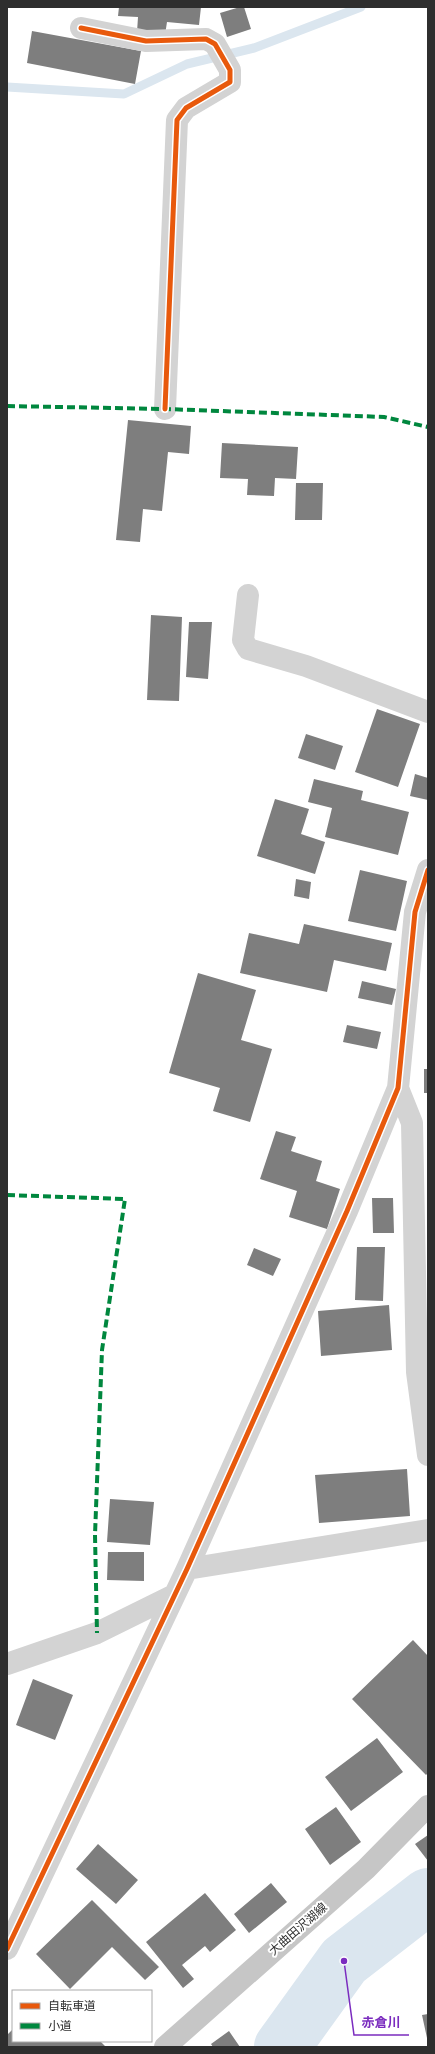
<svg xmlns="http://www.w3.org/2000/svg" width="435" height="2054" font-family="'Titillium Web','Noto Sans JP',sans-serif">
  <rect width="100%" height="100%" fill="#fff"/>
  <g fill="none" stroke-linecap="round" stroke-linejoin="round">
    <!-- stream -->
    <path stroke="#dbe6ef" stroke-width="9" d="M 7,87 L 124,94 L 187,64 L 254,48 L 361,7"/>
    <!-- river -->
    <path stroke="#dbe6ef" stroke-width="56" d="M 282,2047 L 344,1961 L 428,1896"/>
  </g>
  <!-- building -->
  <path fill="#7e7e7e" d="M 119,7 L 201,7 L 199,25 L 167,22 L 165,35 L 137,32 L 138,17 L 118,16 Z
    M 240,7 L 244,7 L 251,29 L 227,37 L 220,13 Z
    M 32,31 L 141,51 L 135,84 L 27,63 Z
    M 128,420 L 191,426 L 189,454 L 168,452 L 162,511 L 143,509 L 140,542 L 116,540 Z
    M 222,443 L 298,447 L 296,479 L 275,478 L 274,496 L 247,495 L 248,479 L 220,478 Z
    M 296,483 L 323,483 L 322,520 L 295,520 Z
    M 151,615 L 182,617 L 179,701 L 147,700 Z
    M 189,622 L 212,622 L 208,679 L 186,677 Z
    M 377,709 L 420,724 L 398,787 L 355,772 Z
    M 306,734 L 343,746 L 335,770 L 298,758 Z
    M 415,774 L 428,778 L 428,800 L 410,796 Z
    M 314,779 L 363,791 L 361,800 L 409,812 L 398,855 L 325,837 L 332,808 L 308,802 Z
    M 275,799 L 309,809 L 301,834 L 325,842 L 315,874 L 257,856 Z
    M 360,870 L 407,881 L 396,931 L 348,921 Z
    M 296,879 L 311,882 L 309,899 L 294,896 Z
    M 304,924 L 392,943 L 386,971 L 334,960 L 327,992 L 240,973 L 249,933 L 299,944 Z
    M 198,973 L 256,990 L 241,1040 L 272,1049 L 250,1122 L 213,1111 L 220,1088 L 169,1073 Z
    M 362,981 L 396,989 L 392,1005 L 358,998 Z
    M 347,1025 L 381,1032 L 377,1049 L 343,1042 Z
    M 424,1069 L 428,1069 L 428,1093 L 424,1093 Z
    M 276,1131 L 296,1137 L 291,1151 L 322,1161 L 316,1181 L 340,1189 L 327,1229 L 289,1217 L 297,1191 L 260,1179 Z
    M 372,1198 L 393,1198 L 394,1233 L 373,1233 Z
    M 357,1247 L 385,1247 L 383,1301 L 355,1300 Z
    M 254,1248 L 281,1259 L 273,1276 L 247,1265 Z
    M 389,1305 L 392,1350 L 321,1356 L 318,1311 Z
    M 407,1469 L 410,1516 L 319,1523 L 315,1475 Z
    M 110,1499 L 154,1502 L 150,1545 L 107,1542 Z
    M 108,1552 L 144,1552 L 144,1581 L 107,1580 Z
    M 413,1640 L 428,1656 L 428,1773 L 426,1775 L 352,1699 Z
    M 33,1679 L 73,1695 L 55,1740 L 16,1725 Z
    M 377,1738 L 403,1772 L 351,1811 L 325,1777 Z
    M 336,1807 L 361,1842 L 330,1865 L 305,1829 Z
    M 428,1835 L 428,1861 L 415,1844 Z
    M 98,1844 L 138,1880 L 116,1904 L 76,1869 Z
    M 271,1883 L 287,1902 L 249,1933 L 234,1914 Z
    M 205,1893 L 236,1930 L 210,1952 L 205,1946 L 182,1965 L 194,1979 L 183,1988 L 146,1942 Z
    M 92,1900 L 159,1967 L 145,1980 L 112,1947 L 70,1989 L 36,1954 Z
    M 428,2014 L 428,2038 L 427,2038 L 422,2015 Z
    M 13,2029 L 13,2041 L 100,2041 L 106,2047 L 7,2047 L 7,2035 Z
    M 229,2031 L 240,2047 L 213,2047 L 211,2044 Z"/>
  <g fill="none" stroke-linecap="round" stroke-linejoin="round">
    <!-- minor -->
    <path stroke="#d3d3d3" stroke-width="22" d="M 81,28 L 146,41 L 206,39 L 215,44 L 230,70 L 230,82 L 186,108 L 177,120 L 165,409
      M 248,595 L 243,640 L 248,649 L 306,666 L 428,712
      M 398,1088 L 412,1123 L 417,1372 L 428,1455
      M 187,1569 L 428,1530
      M 7,1664 L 97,1633 L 174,1595
      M 7,1949 L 187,1569 L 347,1211 L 398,1088 L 415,912 L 428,870"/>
    <!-- primary -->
    <path stroke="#c6c6c6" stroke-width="22" d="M 165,2047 L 366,1869 L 428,1806"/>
    <!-- quiet -->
    <path stroke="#00873e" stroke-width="4" stroke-dasharray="8 4" stroke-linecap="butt" d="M 7,406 L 165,409 L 384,417 L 428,427
      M 7,1195 L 125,1199 L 102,1350 L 95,1535 L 97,1633"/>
    <defs>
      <path id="cycleway" d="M 81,28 L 146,41 L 206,39 L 215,44 L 230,70 L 230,82 L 186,108 L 177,120 L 165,409
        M 7,1949 L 187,1569 L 347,1211 L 398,1088 L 415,912 L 428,870"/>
    </defs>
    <!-- cycleway casing -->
    <use href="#cycleway" stroke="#fff" stroke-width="8"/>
    <!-- cycleway -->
    <use href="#cycleway" stroke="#e8590c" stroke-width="5"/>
  </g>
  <g text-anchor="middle" stroke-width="4" stroke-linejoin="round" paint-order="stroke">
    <!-- street labels -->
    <g font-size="12" fill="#2e2e2e" stroke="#fff">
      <text transform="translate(298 1929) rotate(-41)" y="4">大曲田沢湖線</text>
    </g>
  </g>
  <!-- callouts -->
  <path fill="none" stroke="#7b2cbf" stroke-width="1.5" d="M344 1961L354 2035H409"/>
  <circle fill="#7b2cbf" stroke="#fff" stroke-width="1.5" cx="344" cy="1961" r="4"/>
  <g font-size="13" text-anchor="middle" font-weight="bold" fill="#7b2cbf" stroke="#fff" stroke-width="4" stroke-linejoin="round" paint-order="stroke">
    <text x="381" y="2027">赤倉川</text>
  </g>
  <!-- border -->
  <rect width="435" height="2054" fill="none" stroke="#2e2e2e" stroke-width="16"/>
  <!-- legend -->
  <rect x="12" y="1990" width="140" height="52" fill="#ffffff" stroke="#ababab"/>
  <rect x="20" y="2003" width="20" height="6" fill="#e8590c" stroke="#ababab"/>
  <text x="48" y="2010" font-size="12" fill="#2e2e2e">自転車道</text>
  <rect x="20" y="2023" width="20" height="6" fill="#00873e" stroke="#ababab"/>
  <text x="48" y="2030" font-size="12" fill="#2e2e2e">小道</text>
</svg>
